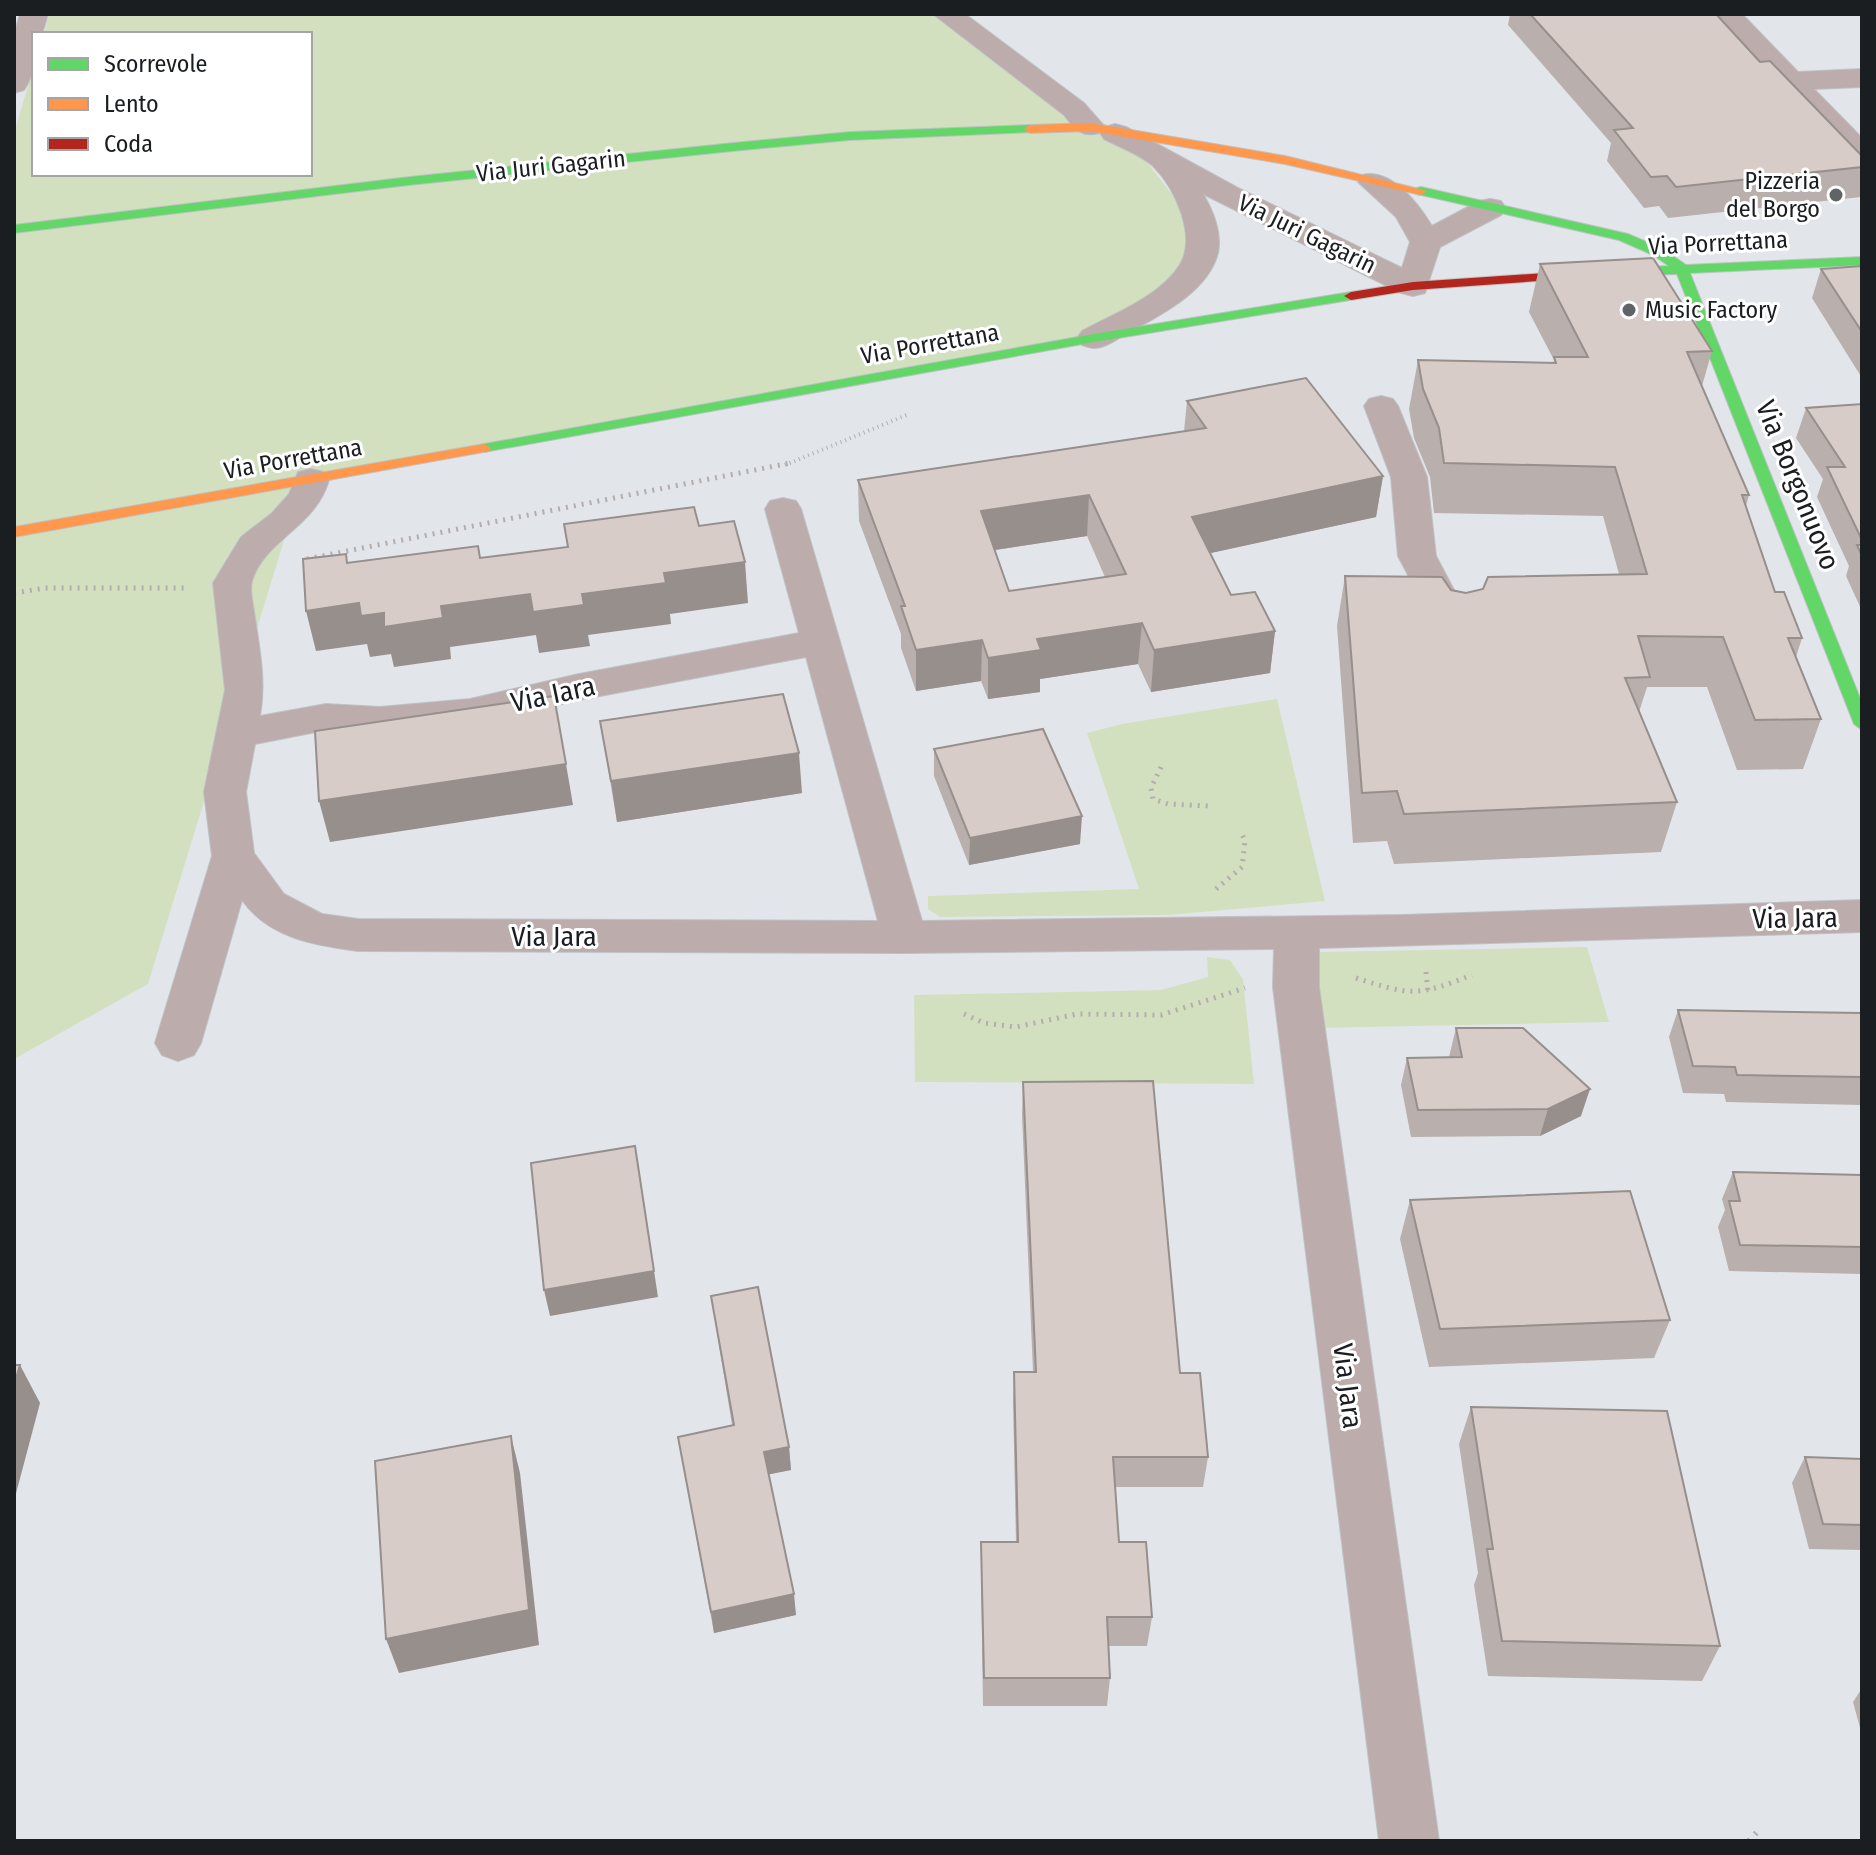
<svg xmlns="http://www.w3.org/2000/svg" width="1876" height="1855" font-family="'Fira Sans Condensed',sans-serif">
<rect width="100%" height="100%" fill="#e2e6ea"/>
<g fill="#d3e0c0">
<polygon points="49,14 962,14 1049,78 1140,153 1194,223 1190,265 1128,329 301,485 148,984 14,1059 14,133 34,66 34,174 310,174 310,34 44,34"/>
<polygon points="1277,699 1325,901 1169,915 940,917 928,909 928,896 1139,889 1087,733 1122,724"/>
<polygon points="1587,947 1609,1022 1317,1028 1317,952"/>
<polygon points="1207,957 1230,960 1243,979 1254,1084 915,1082 914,995 1161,990 1208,977"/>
</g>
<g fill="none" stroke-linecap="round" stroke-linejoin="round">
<defs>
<g id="street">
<path d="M 20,14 L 48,14 L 42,34 L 34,34 C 34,53 36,74 24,90 L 14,93 L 14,35 Z"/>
<path d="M 933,14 L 965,14 L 1084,103 L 1105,127 L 1115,124 L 1126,127 L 1238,188 L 1402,268 L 1410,242 L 1396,217 L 1358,182 L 1362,175 C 1391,168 1418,203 1432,226 L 1479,201 L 1490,199 L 1501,201 L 1506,208 L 1501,215 L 1440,247 L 1425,293 L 1413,296 L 1401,293 L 1203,194 C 1213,210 1222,233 1218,253 C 1208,292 1160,315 1128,333 C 1118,338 1106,348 1094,348 C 1090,348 1086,346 1082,345 L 1077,338 L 1082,331 C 1113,314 1159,297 1179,266 C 1198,237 1175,188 1153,166 C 1141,155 1119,147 1104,139 L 1100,133 C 1081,138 1075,129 1064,115 Z"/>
<polygon points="1712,14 1742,14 1798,72 1862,69 1862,87 1814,89 1862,138 1862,164 1851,161"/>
<polygon points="1381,396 1393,399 1398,406 1427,477 1436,556 1474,628 1469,637 1455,640 1441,637 1398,556 1391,477 1364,406 1369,399"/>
<path d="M 311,469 L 324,472 L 329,480 C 315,528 265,539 252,581 C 249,591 254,608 255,618 C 260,651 266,683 260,716 L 326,704 L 380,707 L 470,699 L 579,674 L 799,633 L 765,509 L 770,501 L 783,498 L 796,501 L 801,509 L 922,921 L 1402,915 L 1862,900 L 1862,932 L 1319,948 L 1319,987 L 1439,1841 L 1379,1841 L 1273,987 L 1274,949 L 905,953 L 358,951 C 314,945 269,938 242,900 L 201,1043 L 194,1055 L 178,1061 L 162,1055 L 155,1043 L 212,856 L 204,792 L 225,690 L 213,583 L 241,537 L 272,513 L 289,494 L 298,472 ZM 806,657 L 878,921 L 358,919 L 322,914 L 284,894 L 254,853 L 246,792 L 255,744 L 326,730 L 380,735 L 470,725 L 579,700 Z"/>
</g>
<g id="fast">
<polygon points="1030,125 1034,126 1034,132 850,140 733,151 409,185 14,233 14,225 409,177 733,143 850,132"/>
<polygon points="1421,187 1628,234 1663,249 1686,265 1862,257 1862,265 1690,273 1862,703 1862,730 1854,724 1677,274 1599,276 1597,273 1604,269 1669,266 1653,255 1619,240 1417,194 1417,188"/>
<polygon points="1351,292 1356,293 1356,299 1094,342 484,452 477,448 484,444 1094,334"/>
</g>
<g id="slow">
<polygon points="1090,123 1285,156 1427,191 1421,195 1285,164 1090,131 1030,133 1024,129 1030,125"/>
<polygon points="484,444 491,448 489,451 14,537 14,527"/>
</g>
<polygon id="jam" points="1604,269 1611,273 1609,276 1413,290 1351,300 1344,296 1351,292 1413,282"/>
</defs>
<use href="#street" stroke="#bfc2c5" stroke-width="2"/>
<use href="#fast" stroke="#bfc2c5" stroke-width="2"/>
<use href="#slow" stroke="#bfc2c5" stroke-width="2"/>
<use href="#jam" stroke="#bfc2c5" stroke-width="2"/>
<polyline stroke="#b5acad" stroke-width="4" stroke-dasharray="1 4" stroke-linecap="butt" points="785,465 909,414"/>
<g stroke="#b5acad" stroke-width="5" stroke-dasharray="2 6" stroke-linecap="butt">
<polyline points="307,559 790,463"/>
<polyline points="14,593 45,588 184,588"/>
<polyline points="1161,767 1151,788 1153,799 1168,804 1210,806"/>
<polyline points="1216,889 1242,867 1245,841 1241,832"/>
<polyline points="1426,972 1428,992"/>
<path d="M 1356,978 C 1412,996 1418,996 1472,975"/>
<polyline points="964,1014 984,1023 1016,1027 1077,1014 1161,1015 1245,988"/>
</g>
<polyline stroke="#b5acad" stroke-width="6" stroke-dasharray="2 7" stroke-linecap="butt" points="1749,1841 1758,1831"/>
<use href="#street" fill="#bcacac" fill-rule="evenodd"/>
<use href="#fast" fill="#63d668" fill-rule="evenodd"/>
<use href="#slow" fill="#ff974d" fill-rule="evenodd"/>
<use href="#jam" fill="#b3261e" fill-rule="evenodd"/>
</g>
<g fill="#b9afac" fill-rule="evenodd">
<polygon points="1510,14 1716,14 1760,62 1862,156 1861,197 1668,218 1659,206 1644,208 1607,161 1611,143 1508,25"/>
<polygon points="1540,264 1712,351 1702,386 1749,495 1746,506 1775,592 1802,638 1796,657 1821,719 1803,769 1737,770 1707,687 1647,687 1639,712 1677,802 1661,852 1394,864 1387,841 1353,843 1337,626 1345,576 1466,593 1619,574 1603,516 1434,513 1430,477 1414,438 1409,409 1418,360 1553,363 1554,360 1529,312"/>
<polygon points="1862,266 1862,378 1812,298 1821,269"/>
<path d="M 1187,401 L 1383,476 L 1376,517 L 1210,553 L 1231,595 L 1275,631 L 1270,673 L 1151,692 L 1138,664 L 1040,679 L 1040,692 L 988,699 L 981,681 L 916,691 L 901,648 L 901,634 L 859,521 L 858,480 L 1184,431 ZM 1087,536 L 1105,577 L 1009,591 L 995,550 Z"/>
<polygon points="1862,404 1862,611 1846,576 1849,566 1817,497 1823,479 1796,438 1806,408"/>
<polygon points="600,721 802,793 617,822"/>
<polygon points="934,749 1080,844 969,865 934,776"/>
<polygon points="1678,1010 1862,1013 1862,1105 1726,1102 1724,1094 1683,1093 1669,1037"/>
<polygon points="1456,1028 1581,1116 1540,1136 1411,1137 1401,1085 1407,1058 1449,1057"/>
<polygon points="1023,1082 1180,1373 1208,1457 1203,1487 1115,1487 1119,1542 1152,1617 1147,1646 1109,1646 1110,1678 1107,1706 983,1706 981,1572 981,1542 1016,1542 1013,1403 1014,1372 1033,1372 1022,1115"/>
<polygon points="1733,1172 1862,1175 1862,1274 1729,1271 1718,1227 1725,1210 1722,1199"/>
<polygon points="1410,1200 1670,1320 1654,1358 1429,1367 1400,1239"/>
<polygon points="711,1296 789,1447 791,1470 769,1474 796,1615 714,1633 678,1437 732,1425"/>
<polygon points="1471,1407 1720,1646 1702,1681 1488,1676 1474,1585 1478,1573 1459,1444"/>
<polygon points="1805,1457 1862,1459 1862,1550 1809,1549 1792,1483"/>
<polygon points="1862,1688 1862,1735 1853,1702"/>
</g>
<g fill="#968f8c">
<polygon points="1383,476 1376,517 1188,558 1192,517"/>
<polygon points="1089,495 1087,536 981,552 981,511"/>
<polygon points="745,562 748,603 670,614 671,624 588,635 590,646 539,653 536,635 450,647 451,659 394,667 391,654 370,657 367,644 316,651 306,611 359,603 530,594 582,594 664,573"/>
<polygon points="1142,623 1138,664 1040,679 1040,692 988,699 988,658 1037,639"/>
<polygon points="1275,631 1270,673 1151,692 1154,650"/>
<polygon points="982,640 981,681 916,691 916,650"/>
<polygon points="799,753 802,793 617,822 611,781"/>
<polygon points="566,764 573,805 330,842 319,801"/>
<polygon points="1082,816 1080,844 969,865 970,838"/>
<polygon points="1590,1089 1581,1116 1540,1136 1548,1109"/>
<polygon points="635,1146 658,1297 550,1316 544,1290"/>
<polygon points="20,1365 40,1403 14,1501 14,1385"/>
<polygon points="511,1436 520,1473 539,1645 399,1673 386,1639"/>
<polygon points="789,1447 791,1470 766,1475 764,1452"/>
<polygon points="794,1594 796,1615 714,1633 711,1612"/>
</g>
<g fill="#d7ccc8" stroke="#968f8c" stroke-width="2" fill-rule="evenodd">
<polygon points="1530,14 1716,14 1760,62 1770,61 1862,156 1862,167 1676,187 1667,176 1651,177 1614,130 1633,128"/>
<polygon points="1653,258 1712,351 1687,352 1749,495 1742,495 1775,592 1784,592 1802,638 1788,638 1821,719 1755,720 1723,637 1638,636 1650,677 1625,678 1677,802 1404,814 1397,791 1362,793 1345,576 1442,577 1451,590 1466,593 1483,589 1488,577 1647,574 1615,467 1444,463 1439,428 1423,389 1418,360 1556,363 1554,357 1588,357 1540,264"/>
<polygon points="1862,266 1862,332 1821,269"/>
<path d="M 1306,378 L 1383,476 L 1192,517 L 1231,595 L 1255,592 L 1275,631 L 1154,650 L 1142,623 L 1037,639 L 1041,650 L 988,658 L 982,640 L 916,650 L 901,606 L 905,606 L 858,480 L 1206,428 L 1187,401 ZM 1089,495 L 1126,574 L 1009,591 L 981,511 Z"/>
<polygon points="1862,404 1862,540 1827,467 1845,467 1806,408"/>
<polygon points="694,507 699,526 734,521 745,562 664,573 666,583 582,594 584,605 533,612 530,594 441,606 443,618 384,627 384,613 361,616 359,603 306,611 303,559 346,554 347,563 478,546 480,558 568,547 564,524"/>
<polygon points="1857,545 1862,545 1862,556"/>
<polygon points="783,694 799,753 611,781 600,721"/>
<polygon points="554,696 566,764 319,801 315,731"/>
<polygon points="1043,729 1082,816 970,838 934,749"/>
<polygon points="1678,1010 1862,1013 1862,1077 1737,1075 1735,1067 1693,1066"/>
<polygon points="1456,1028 1523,1028 1590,1089 1548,1109 1418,1110 1407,1058 1462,1057"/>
<polygon points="1153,1081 1180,1373 1200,1373 1208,1457 1113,1457 1119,1542 1146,1542 1152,1617 1107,1617 1110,1678 984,1678 981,1542 1018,1542 1014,1372 1036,1372 1023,1082"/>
<polygon points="635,1146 654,1271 544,1290 531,1163"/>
<polygon points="1733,1172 1862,1175 1862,1247 1740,1245 1729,1201 1740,1201"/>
<polygon points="1630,1191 1670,1320 1440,1329 1410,1200"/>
<polygon points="758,1287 789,1447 764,1452 794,1594 711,1612 678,1437 734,1425 711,1296"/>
<polygon points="14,1365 20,1365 14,1385"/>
<polygon points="1471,1407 1667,1411 1720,1646 1502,1641 1487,1549 1493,1549"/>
<polygon points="511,1436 529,1610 386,1639 375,1461"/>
<polygon points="1805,1457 1862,1459 1862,1525 1823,1524"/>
</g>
<g fill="#616467" stroke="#fff" stroke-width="3">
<circle cx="1836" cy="195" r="8"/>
<circle cx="1629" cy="310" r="8"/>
</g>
<g text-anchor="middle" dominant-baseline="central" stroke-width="6" stroke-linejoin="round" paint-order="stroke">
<g font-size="24" fill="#1b1e21" stroke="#fff">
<text transform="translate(551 166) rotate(-6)">Via Juri Gagarin</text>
<text transform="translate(1307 234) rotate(26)">Via Juri Gagarin</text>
<text transform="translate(1718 243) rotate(-3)">Via Porrettana</text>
<text transform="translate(930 344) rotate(-10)">Via Porrettana</text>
<text transform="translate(293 459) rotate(-10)">Via Porrettana</text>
</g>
<g font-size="24" fill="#1b1e21" stroke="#fff" text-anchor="end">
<text x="1820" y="181">Pizzeria<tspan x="1820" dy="28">del Borgo</tspan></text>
<text x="1645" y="310" text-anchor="start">Music Factory</text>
</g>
<g font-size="28" fill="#1b1e21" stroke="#fff">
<text transform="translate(1798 485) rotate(68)">Via Borgonuovo</text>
<text transform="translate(553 694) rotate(-12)">Via Iara</text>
<text transform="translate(1795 918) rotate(-1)">Via Jara</text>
<text x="554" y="936">Via Jara</text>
<text transform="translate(1348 1386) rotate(83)">Via Jara</text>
</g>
</g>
<rect width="1876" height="1855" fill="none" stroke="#1b1e21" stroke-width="32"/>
<rect x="32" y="32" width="280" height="144" fill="#ffffff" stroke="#a4a5a6" stroke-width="2"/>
<rect x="48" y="58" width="40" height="12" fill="#63d668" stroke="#a4a5a6" stroke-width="2"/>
<text x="104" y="72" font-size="24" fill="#1b1e21">Scorrevole</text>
<rect x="48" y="98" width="40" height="12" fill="#ff974d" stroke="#a4a5a6" stroke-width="2"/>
<text x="104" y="112" font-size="24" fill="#1b1e21">Lento</text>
<rect x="48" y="138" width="40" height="12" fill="#b3261e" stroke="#a4a5a6" stroke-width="2"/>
<text x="104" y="152" font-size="24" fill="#1b1e21">Coda</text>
</svg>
